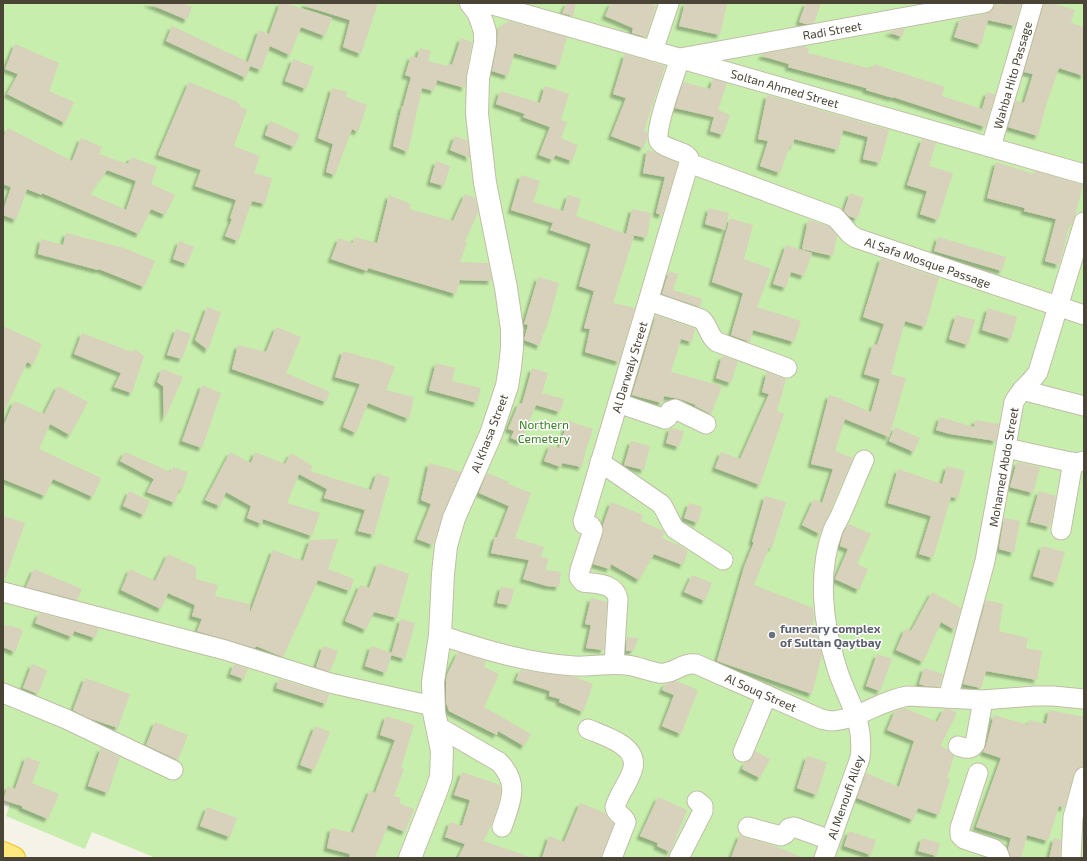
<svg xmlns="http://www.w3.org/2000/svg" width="1087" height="861" font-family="'Exo 2',sans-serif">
<defs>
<filter id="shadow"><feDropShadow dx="-3.5" dy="3.5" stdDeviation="1" flood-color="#0004"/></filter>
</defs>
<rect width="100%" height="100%" fill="#f5f3e7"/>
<polygon fill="#c7eeac" points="3,3 1084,3 1084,858 156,858 92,832 85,849 6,816 10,804 3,801"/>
<g fill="#d8d1bb" fill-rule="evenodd" filter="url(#shadow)">
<polygon points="147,3 182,3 192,7 187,20"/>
<polygon points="280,3 285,3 332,18 325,36 301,27 290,55 270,46 261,70 250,66 246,78 166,41 172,26 248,62 259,30 269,34"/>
<polygon points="305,3 378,3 361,54 343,47 350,20 305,6"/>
<polygon points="567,3 576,3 573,16 562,13"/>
<polygon points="611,3 649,3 656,6 646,37 632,33 633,28 605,16"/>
<polygon points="685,3 727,3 720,35 679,26"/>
<polygon points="806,3 821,3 814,23 806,24 799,22"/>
<polygon points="1004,3 1021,4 1015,26 988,20 981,45 954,37 960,19 989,13 994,7 995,4 1002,5"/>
<polygon points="1044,3 1052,3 1075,10 1071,23 1084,27 1084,76 1059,68 1047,102 1038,136 1008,127 1016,101 1024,103 1033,74 1024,72"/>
<polygon points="509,21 567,37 559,66 514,53 508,76 492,71 497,45 498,28"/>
<polygon points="905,28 902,37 888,32"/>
<polygon points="461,38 472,42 466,76 465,88 437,80 434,91 422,88 408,152 393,146 402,106 403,106 411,77 405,75 411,56 417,58 420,48 431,51 428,61 447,66 448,64 452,65"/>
<polygon points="15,44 59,63 49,91 74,102 65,123 7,94 18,74 5,69"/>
<polygon points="806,46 805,48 809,49 808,53 872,69 874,64 945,87 942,96 982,109 987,92 995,95 985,127 893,97 893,98 866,90 866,88 788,67 789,64 762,56 762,54"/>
<polygon points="625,54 665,66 644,131 647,132 647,138 643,148 611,136 626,98 613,94"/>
<polygon points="293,59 314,67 306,89 285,81"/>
<polygon points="713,79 727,83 718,110 730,115 723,135 710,131 714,117 675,108 683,82 710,89"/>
<polygon points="189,82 238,102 237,103 240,104 239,106 247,110 234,146 260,156 254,173 272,178 265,204 252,201 238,241 225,236 232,219 230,218 236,200 195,186 201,170 158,155"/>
<polygon points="545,86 569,94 561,120 567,122 561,138 578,145 572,161 555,155 553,160 539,155 550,127 523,117 525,114 496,104 500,91 540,103"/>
<polygon points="332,88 347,92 346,97 367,105 358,132 352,129 335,175 326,172 333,144 318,138"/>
<polygon points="767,95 889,130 880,163 863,159 868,137 843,130 838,150 794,139 793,146 790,146 780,173 760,166 768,141 758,139"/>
<polygon points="270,121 300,134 294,147 265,135"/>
<path d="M 8,128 L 72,161 L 81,138 L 102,147 L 99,154 L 128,164 L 131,157 L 157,167 L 151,184 L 175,195 L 165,215 L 151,209 L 139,234 L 42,193 L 42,195 L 27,189 L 16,220 L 3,215 L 3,211 L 11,187 L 3,184 L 3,137 ZM 107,170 L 136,181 L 126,210 L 90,194 Z"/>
<polygon points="455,136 468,141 470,158 450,150"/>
<polygon points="922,139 936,143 929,166 953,173 938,220 920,214 927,191 907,185"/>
<polygon points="647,150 654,152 678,163 662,215 656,213 665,177 643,173"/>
<polygon points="436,161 450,166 444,186 430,182"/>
<polygon points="996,162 1034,174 1035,171 1083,185 1075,216 1072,224 1070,223 1059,265 1045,261 1056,219 1024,211 1025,208 987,198"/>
<polygon points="521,175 540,181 533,202 563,211 568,195 581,199 576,216 626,234 632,209 651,213 647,238 627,234 634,236 613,303 635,308 619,362 585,352 590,329 584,328 594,291 579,286 591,244 550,230 553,223 511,210"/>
<polygon points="850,193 864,198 857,219 849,216 844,211"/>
<polygon points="465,194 475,198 478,212 465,241 467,242 460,262 488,263 492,281 460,280 456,294 368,268 367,271 331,259 339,238 353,243 355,237 377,243 389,195 411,204 409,209 453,221"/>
<polygon points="709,208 729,213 725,230 705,224"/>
<polygon points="730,218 753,225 744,259 771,269 757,307 801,321 794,342 753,330 750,342 731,335 743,293 712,282"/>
<polygon points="808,220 829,226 837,236 833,256 802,249"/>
<polygon points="66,233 124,248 155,261 144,287 99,269 98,270 38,254 41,239 63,245"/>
<polygon points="938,237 1006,257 1002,271 934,251"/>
<polygon points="179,241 194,247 187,264 173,259"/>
<polygon points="786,245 812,253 804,276 791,272 786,288 773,284"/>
<polygon points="881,258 939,278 925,327 905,321 891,374 906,378 889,437 845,419 835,451 853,458 820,534 802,525 814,499 822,503 833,469 811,464 829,395 843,399 842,400 871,412 880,379 864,374 873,344 877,345 884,324 863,317"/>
<polygon points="669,271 678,274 673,290 702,299 700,307 662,294"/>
<polygon points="538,277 559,283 546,330 544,329 540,346 524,340 528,325 524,324"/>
<polygon points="207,307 221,312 208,350 195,340"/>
<polygon points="988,308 1017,317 1011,339 982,330"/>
<polygon points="656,315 695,329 692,342 681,339 671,372 722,386 711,414 695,406 696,405 680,399 664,396 662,403 632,395"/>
<polygon points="956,315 975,320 968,345 949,339"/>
<polygon points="3,326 42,344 33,365 27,362 3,415"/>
<polygon points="276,327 301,337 286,373 330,392 326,402 232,369 238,345 266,352"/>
<polygon points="176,329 191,334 182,359 167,355"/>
<polygon points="82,333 132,352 135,349 144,356 132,393 114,387 121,373 74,354"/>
<polygon points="343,351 374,360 374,359 395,367 386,390 414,397 409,419 368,403 356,433 343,427 360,384 335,377"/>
<polygon points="722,356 738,361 731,383 716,378"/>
<polygon points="436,363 455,368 452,381 481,388 477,403 429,390"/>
<polygon points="532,368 548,373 542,393 564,399 560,412 536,405 521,442 511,438 514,431 508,429 519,403 522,404"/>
<polygon points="162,369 183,377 164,420 163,386 157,382"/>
<polygon points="767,372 786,379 777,411 784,414 760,485 715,468 721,452 740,459 769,394 762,392"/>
<polygon points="202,385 221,393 202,448 182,441"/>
<polygon points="58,386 88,402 70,435 50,424 39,449 101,478 93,497 53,479 45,496 3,479 3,427 14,401 44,414"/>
<polygon points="940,417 974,427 975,420 999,424 996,441 950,434 936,430"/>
<polygon points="568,421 593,429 586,450 582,467 562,463 561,467 544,461 550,445 559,448"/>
<polygon points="895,427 920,438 914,452 889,441"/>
<polygon points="670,428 672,428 684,431 679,447 666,443"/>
<polygon points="631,441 650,446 644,470 624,465"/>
<polygon points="125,452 171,472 173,467 188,472 182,490 179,489 175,503 147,492 154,479 120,461"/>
<polygon points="230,452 251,463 255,452 285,464 291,453 313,466 310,471 371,490 377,473 390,478 374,535 358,531 365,510 324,498 327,489 299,474 287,503 320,513 312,536 263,519 262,524 247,518 251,506 226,492 220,506 205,500"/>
<polygon points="1017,462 1040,467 1033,493 1010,487"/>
<polygon points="429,463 461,472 443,513 433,545 417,539 431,504 421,500"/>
<polygon points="947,466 965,471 958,498 951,497 933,558 919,554 931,516 888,503 898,469 942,484"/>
<polygon points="487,473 509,482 508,484 531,493 515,538 544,547 541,557 549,559 545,570 561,572 559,587 547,586 523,579 529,560 491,553 495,537 497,537 509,506 479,493"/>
<polygon points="129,491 150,501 144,515 123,506"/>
<polygon points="1039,491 1056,496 1050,527 1030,522"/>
<polygon points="765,496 786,502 772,548 769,547 754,585 813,608 814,617 811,632 817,634 822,655 812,694 717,661 744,567 754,542 752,542"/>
<polygon points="611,502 643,515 641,521 662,530 664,533 662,538 679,545 688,551 683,565 654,554 639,580 611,564 610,569 593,564 603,533 603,525"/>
<polygon points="689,503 702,507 698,523 684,518"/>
<polygon points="3,516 25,523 5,579 3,579"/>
<polygon points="1004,518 1020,521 1014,553 999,549"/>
<polygon points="849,524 871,534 857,564 868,569 859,590 835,579 848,549 840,546 843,534"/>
<polygon points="338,539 328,569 354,579 350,591 318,580 283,657 256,646 255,648 197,631 202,619 192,616 195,605 168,593 161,609 121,590 130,569 155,581 168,554 196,567 196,579 218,585 215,596 250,604 250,613 273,550 303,561 310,540"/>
<polygon points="1042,546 1065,552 1056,583 1033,576"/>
<polygon points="378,563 409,574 397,618 374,612 366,630 345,621 360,585 369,588"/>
<polygon points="34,569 82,589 77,600 26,587"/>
<polygon points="692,575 712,583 705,601 684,592"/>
<polygon points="501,587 514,589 510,605 497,603"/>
<polygon points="932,592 961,608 955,630 941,622 923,662 896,650 905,629 911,631"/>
<polygon points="591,598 607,602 604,650 586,648 591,625 585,624"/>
<polygon points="986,600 1003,604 999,631 1028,638 1026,648 1042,651 1037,680 986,671 981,688 963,684"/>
<polygon points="39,613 99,628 95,638 74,631 72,637 35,623"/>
<polygon points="401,619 415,623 405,659 391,655"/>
<polygon points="3,625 9,627 9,625 23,630 15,652 3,647"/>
<polygon points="627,637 639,638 633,651 626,651"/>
<polygon points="323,646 338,651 330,672 316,667"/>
<polygon points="371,646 392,653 386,673 365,666"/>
<polygon points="458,652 486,661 484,667 499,674 484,707 531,734 524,746 498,731 497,735 449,711 446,702 446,683 447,675"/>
<polygon points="877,654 892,659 880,691 866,686"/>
<polygon points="32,664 47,670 38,694 23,688"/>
<polygon points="234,664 248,669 244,679 230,674"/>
<polygon points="924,668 943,674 939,687 925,686 919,684"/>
<polygon points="520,670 575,677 593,684 583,712 559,702 560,699 549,696 550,691 516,680"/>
<polygon points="85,678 130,694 118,728 88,718 73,710"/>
<polygon points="279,679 329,694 326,704 276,688"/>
<polygon points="676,681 698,690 681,734 662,726 674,695 662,690 665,684"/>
<polygon points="905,708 937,722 944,709 949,709 957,713 940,746 947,749 950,753 954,756 947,778 950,779 939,815 918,808 913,820 857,798 866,773 899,787 914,741 887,730 895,711"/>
<polygon points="1049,710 1084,717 1084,764 1083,766 1077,769 1074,774 1064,808 1059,806 1048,841 1027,835 1021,858 1011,858 1008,849 1011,838 976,827 1001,758 983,752 986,746 994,715 1028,725 1029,720 1046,724"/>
<polygon points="386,716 414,725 401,768 404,769 394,796 401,798 399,803 414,809 405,832 388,825 375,858 349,858 350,854 327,848 331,828 353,833 370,790 375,793 395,740 380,735"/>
<polygon points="155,722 188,735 178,760 146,745"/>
<polygon points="315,726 330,732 314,770 300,765"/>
<polygon points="101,748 120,757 108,793 88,786"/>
<polygon points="755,751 770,759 760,778 742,769 745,763 750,760"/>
<polygon points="807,756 827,762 817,795 797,788"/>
<polygon points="26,757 40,762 32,783 59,794 48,819 22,808 22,806 3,800 8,786 15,789"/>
<polygon points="462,772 500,785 501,792 498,806 490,828 483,841 527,856 526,858 458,858 465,844 445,837 450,822 462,826 470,800 454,795"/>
<polygon points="658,797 687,810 670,852 657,846 658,843 640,836"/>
<polygon points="580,803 605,813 609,819 614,824 601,858 542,858 549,836 564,842"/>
<polygon points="207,807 237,818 230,837 200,826"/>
<polygon points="849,831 876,840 871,855 844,846"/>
<polygon points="740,834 745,838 769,844 802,857 802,858 731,858"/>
<polygon points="922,838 940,843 937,856 918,851"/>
<polygon points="1054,838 1061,840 1060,858 1049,858"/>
</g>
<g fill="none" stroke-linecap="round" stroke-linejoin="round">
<defs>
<g id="minor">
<polyline points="486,3 1084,174"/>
<polyline points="653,51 669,3"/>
<polyline points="991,147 1033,3"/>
<polyline points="689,163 835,217 850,234 856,238 1084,315"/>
<path d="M 649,301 L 701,319 C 709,325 708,336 717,342 L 787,368"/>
<polyline points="1022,390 1084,406"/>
<polyline points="618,403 665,419 668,417 670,411 675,409 706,424"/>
<polyline points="1006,448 1075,463 1084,461"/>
<path d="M 600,462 L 661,504 C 667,512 669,521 675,529 L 723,560"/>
<polyline points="1061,530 1073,462"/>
<polyline points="3,592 225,650 330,683 433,706"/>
<path d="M 440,635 C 484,650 528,663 574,666 C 591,667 608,663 626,665 C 637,666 648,671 659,673 C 673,675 682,662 696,664 L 821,719 C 825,720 829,721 833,721 C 859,719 881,700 908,696 L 983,700 L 1034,696 L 1053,696 L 1084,699"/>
<path d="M 614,664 L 618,599 C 615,583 597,584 583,582 L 579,577 L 580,570 L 593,530 L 591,526 L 584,524 L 583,521 L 689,163 L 689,158 L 686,155 C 680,151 662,147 659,141 C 653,132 676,72 680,58 L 984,3"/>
<polyline points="3,693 66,719 173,770"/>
<path d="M 948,698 L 985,561 L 1014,402 C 1020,390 1031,383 1038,372 L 1084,222"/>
<path d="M 437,726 L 499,762 C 520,784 511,801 502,827"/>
<path d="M 588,729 C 604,736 638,745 633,768 C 630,781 619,793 615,807 C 616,815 624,815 626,822 L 612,858"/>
<path d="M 958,746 C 965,748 970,751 975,744 L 983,700"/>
<polyline points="743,752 767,695"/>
<polyline points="978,773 960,828 960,835 964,839 994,849 998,853 1000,858"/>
<polyline points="748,827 781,836 785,834 789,828 794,827 830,840"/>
<polyline points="679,858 703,811 703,806 697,801"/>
<path d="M 824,858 L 860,758 C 865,717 846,701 836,665 C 823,624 817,572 833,530 C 835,525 839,519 841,514 C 849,496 856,478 864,460"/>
<polyline points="1071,858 1073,817 1084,777"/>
</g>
<polyline id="tertiary" points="410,858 437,789 441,777 442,751 434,712 433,682 440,635 443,574 446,546 454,518 491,434 507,386 510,367 512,348 512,329 506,288 485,183 477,114 478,78 485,43 485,32 482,22 478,12 471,3"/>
<polyline id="trunk" points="3,853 14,858"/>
</defs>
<use href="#minor" stroke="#c2bda8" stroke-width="21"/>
<use href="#tertiary" stroke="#c2bda8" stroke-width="24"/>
<use href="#trunk" stroke="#efc128" stroke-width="24"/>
<use href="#minor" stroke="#fff" stroke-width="19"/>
<use href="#tertiary" stroke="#fff" stroke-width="22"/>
<use href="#trunk" stroke="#ffe97f" stroke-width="22"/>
</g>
<circle fill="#6b7280" stroke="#fff" stroke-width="1.5" cx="772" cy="635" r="4"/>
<g text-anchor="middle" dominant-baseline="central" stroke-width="3" stroke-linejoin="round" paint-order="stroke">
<g font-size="12" fill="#494435" stroke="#fff">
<text transform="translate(832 30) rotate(-10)">Radi Street</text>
<text transform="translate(1012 75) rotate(-74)">Wahba Hito Passage</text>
<text transform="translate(785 88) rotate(16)">Soltan Ahmed Street</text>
<text transform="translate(928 262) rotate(19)">Al Safa Mosque Passage</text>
<text transform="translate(629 367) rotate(-73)">Al Darwaly Street</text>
<text transform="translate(489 433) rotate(-69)">Al Khasa Street</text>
<text transform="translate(1003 467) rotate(-80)">Mohamed Abdo Street</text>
<text transform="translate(761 692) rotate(24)">Al Souq Street</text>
<text transform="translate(845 797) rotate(-71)">Al Menoufi Alley</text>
</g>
<g font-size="12" fill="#388221" stroke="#fff">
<text x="544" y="424">Northern<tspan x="544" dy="14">Cemetery</tspan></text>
</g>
<g font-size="12" font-weight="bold" fill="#5b616d" stroke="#fff" text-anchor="start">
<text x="780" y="628">funerary complex<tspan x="780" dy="14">of Sultan Qaytbay</tspan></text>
</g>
</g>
<rect width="1087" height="861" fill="none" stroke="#494435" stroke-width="8"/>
</svg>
